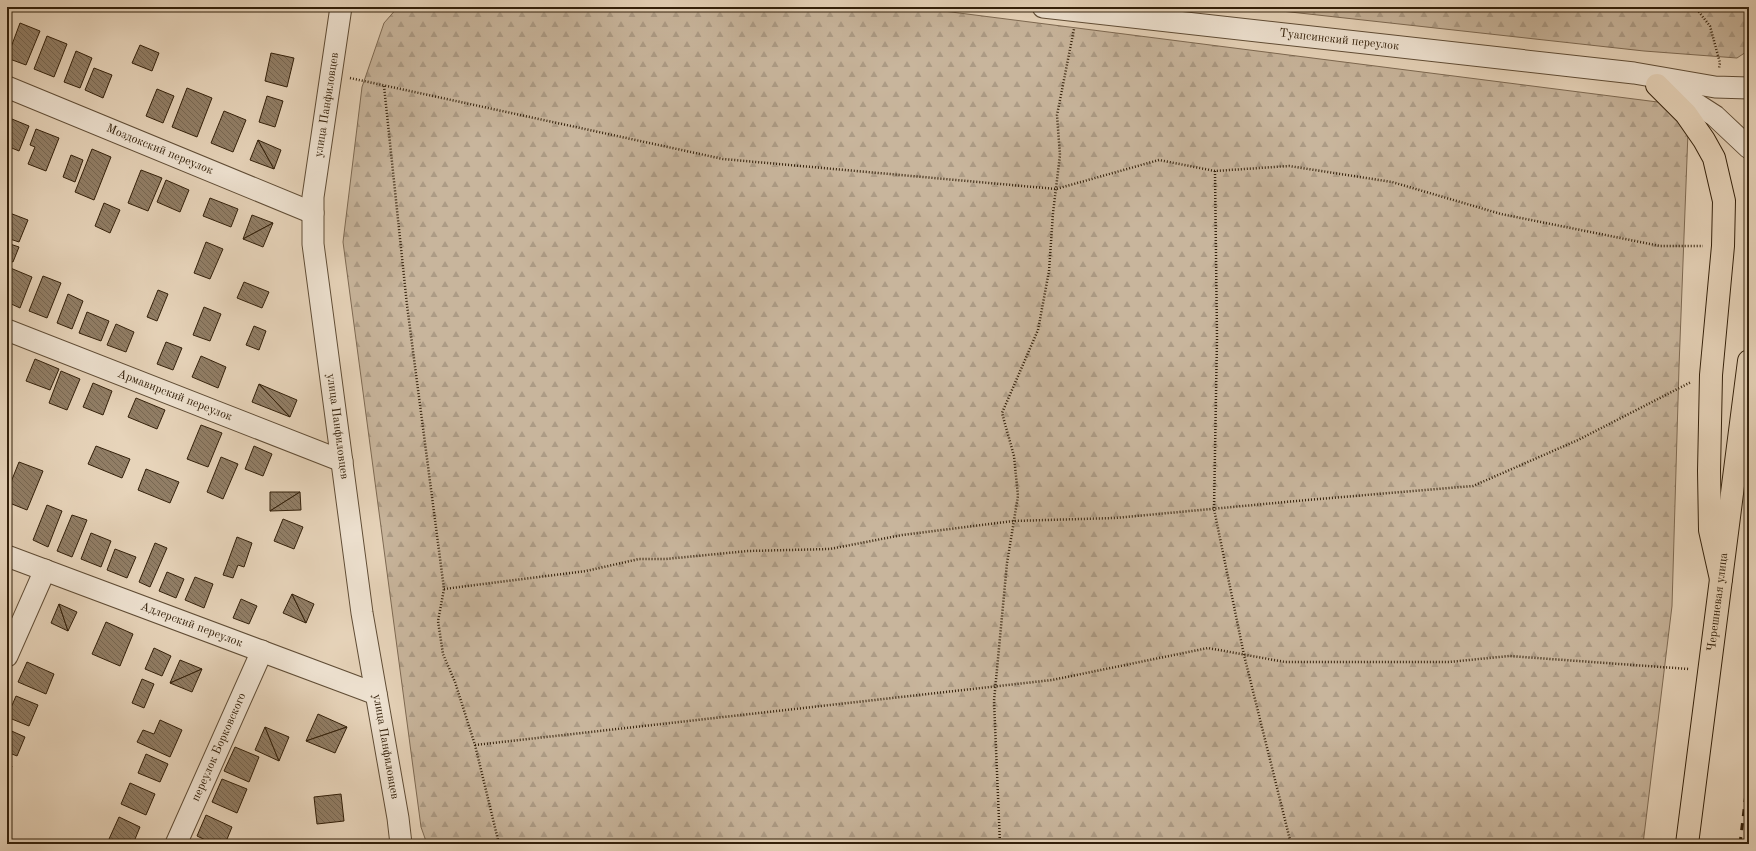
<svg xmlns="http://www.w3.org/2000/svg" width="1756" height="851" font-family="'Old Standard TT',serif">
<defs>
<pattern id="forest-firs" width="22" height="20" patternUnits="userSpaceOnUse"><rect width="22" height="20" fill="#c8b59c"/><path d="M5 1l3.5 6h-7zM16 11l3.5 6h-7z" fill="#ac9b85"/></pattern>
<pattern id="building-back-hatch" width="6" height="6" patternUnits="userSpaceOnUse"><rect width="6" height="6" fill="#917e66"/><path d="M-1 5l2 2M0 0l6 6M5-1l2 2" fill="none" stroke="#776752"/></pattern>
</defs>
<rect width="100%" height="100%" fill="#e7d4ba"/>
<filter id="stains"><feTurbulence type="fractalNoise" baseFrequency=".005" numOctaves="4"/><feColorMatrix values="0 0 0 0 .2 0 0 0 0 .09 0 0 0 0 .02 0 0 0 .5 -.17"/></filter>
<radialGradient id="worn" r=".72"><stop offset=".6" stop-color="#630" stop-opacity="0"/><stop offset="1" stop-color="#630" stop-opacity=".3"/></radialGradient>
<g fill="url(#forest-firs)" stroke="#7e6a53">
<polygon points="398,7 912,7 1689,106 1679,367 1672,606 1643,844 427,844 421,827 343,242 362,87 384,23"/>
<polygon points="1245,7 1749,7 1749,50 1737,58 1644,51"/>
</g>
<g fill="url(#building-back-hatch)" stroke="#33200a">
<polygon points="20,23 40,31 26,65 7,58"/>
<polygon points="47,36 67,44 54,77 34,69"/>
<polygon points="140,45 159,53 152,71 132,63"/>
<polygon points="76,51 92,58 80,88 64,82"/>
<polygon points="271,53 294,58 287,87 265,81"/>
<polygon points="94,68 112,75 103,98 85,90"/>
<polygon points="187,88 212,98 197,137 172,127"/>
<polygon points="157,89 174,96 163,123 146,116"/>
<polygon points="267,96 283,101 275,127 259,122"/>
<polygon points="224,111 246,120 233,152 211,143"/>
<polygon points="7,117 29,126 19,151 7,146"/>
<polygon points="36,129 59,138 46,171 28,164 35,147 30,145"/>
<polygon points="258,140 274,169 250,160"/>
<polygon points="258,140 281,150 274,169"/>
<polygon points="92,149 111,157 94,200 75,192"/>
<polygon points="71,155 83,160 75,182 63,177"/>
<polygon points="141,170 162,178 148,211 128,203"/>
<polygon points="166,180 189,190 180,212 157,202"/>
<polygon points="210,198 238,209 231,227 203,216"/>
<polygon points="104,203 120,210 110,233 95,226"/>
<polygon points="7,212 28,220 19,242 7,238"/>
<polygon points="252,215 273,223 243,239"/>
<polygon points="273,223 263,247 243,239"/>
<polygon points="206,242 223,249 210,279 194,273"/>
<polygon points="7,243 19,247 13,262 7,260"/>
<polygon points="8,267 32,277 20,308 7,302"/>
<polygon points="43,276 61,283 47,318 29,311"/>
<polygon points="244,282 269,292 262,308 237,298"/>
<polygon points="158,290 168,294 157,321 147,317"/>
<polygon points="68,294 83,301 72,329 57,323"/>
<polygon points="204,307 221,314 210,341 193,335"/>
<polygon points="87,312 109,321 101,341 79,333"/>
<polygon points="116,324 134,332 126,352 107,345"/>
<polygon points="254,326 266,331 259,350 246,345"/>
<polygon points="166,342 182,348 173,370 157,364"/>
<polygon points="201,356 226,367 218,388 192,377"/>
<polygon points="35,359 59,369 50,390 26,381"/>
<polygon points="61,371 80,379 67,410 49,403"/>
<polygon points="93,383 112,391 103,415 83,407"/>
<polygon points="259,384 290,417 252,402"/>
<polygon points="259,384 297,400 290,417"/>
<polygon points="136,398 165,410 157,429 128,417"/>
<polygon points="201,425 222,433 208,467 187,459"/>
<polygon points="96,446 130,459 122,478 88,464"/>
<polygon points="254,446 272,454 263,476 245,469"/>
<polygon points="221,457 238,464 223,499 207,492"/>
<polygon points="19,462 43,471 27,510 7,502 7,492"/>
<polygon points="146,469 179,482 170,503 138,490"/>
<polygon points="270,492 300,492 270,511"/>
<polygon points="300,492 301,510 270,511"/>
<polygon points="47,505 62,511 48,547 33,540"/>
<polygon points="72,515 87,520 72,557 57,551"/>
<polygon points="283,519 303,527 294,549 274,541"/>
<polygon points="91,533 111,541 101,567 81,559"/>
<polygon points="237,537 252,543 244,567 238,565 233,578 223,575"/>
<polygon points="155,543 167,548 150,587 139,582"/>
<polygon points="115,549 136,557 127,578 107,570"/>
<polygon points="167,572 184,579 176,598 159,591"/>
<polygon points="195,577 213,584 204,608 185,600"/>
<polygon points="292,594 306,623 283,613"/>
<polygon points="292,594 314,604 306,623"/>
<polygon points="241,599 257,606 249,624 233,618"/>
<polygon points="59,604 68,631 51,623"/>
<polygon points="59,604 77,612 68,631"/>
<polygon points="106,622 133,634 120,666 92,654"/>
<polygon points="154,648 171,656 162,676 145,669"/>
<polygon points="180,660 202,669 170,683"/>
<polygon points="27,662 54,674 46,694 18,682"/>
<polygon points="202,669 192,692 170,683"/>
<polygon points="142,679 154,684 144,708 132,703"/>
<polygon points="16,696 38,705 29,726 7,717"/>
<polygon points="318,714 347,727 306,741"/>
<polygon points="160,720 182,730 170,757 137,742 143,730 154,734"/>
<polygon points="265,727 279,761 255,750"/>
<polygon points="265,727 289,737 279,761"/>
<polygon points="347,727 335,753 306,741"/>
<polygon points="7,729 25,737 17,756 7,752"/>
<polygon points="235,747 259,757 249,782 224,771"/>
<polygon points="146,754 168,764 160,782 138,773"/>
<polygon points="7,764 12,766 7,778"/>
<polygon points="222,779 247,789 237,813 212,802"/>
<polygon points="130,783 155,794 146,815 121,804"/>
<polygon points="341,794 344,821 317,824 314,797"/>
<polygon points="206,815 232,827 225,844 214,844 197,836"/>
<polygon points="119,817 140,827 133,844 120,844 109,839"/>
</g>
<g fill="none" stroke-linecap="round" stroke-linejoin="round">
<defs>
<g id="minor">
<path id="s1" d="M 341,7 L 313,197 L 313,244 L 362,613 L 398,818 L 401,844"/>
<path id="s2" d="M 1043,7 L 1634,73 L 1715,87 L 1749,88"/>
<polyline points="1659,86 1687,98 1715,116 1749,148"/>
<path id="s3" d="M 7,87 L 313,213"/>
<path id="s4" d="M 7,330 L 342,461"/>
<path id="s5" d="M 7,556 L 376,694"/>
<polyline points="7,656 45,570"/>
<path id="s6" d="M 176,844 L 262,651"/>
</g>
<g id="major">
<polyline points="1657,85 1686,114 1704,140 1714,158 1724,201 1723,246 1711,375 1709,471 1710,530 1721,579"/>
<path id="s7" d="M 1687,844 L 1749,361"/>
</g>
</defs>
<use href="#minor" stroke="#604d36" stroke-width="23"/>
<use href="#major" stroke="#33200a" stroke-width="24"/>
<g stroke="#33200a" stroke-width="2.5" stroke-dasharray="1 2" stroke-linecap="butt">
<polyline points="1695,7 1710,26 1720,63 1719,68"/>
<polyline points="350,78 723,159 1056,189 1159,160 1215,171 1289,166 1392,182 1501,214 1660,246 1703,246"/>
<polyline points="384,86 407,305 444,589 438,621 443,654 455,682 475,745 499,844"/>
<polyline points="1215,171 1217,338 1214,509 1244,655 1291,844"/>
<polyline points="444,589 586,571 639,559 666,559 748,551 830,549 902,535 1013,521 1115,518 1307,500 1473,486 1578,440 1691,382"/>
<polyline points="475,745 1052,680 1208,648 1285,662 1449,662 1509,656 1689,669"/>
<polyline points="1000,844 994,701 1007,563 1018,496 1014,456 1002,413 1038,330 1049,271 1053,213 1060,155 1057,115 1074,29"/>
</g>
<use href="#minor" stroke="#efe3d2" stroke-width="21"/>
<use href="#major" stroke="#e7d4ba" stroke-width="22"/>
<polyline stroke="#33200a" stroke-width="3" stroke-dasharray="7 7" stroke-linecap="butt" points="1740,844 1749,768"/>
</g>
<g text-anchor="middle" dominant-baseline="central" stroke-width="3" stroke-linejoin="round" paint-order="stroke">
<g font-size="12" fill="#33200a" stroke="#efe3d2">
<text stroke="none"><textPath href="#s2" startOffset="298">Туапсинский переулок</textPath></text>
<text transform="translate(327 105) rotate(-81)">улица Панфиловцев</text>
<text stroke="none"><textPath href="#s3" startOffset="165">Моздокский переулок</textPath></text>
<text stroke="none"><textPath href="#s4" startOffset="180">Армавирский переулок</textPath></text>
<text stroke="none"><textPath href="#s1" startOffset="423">улица Панфиловцев</textPath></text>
<text stroke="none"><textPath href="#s7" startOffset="244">Черешневая улица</textPath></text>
<text stroke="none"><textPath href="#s5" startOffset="197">Адлерский переулок</textPath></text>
<text stroke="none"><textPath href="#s1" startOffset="747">улица Панфиловцев</textPath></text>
<text stroke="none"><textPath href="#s6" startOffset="106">переулок Борковского</textPath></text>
</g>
</g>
<rect width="1756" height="851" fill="none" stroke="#e7d4ba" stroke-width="24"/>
<rect x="8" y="8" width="1740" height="835" fill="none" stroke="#33200a" stroke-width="2"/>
<rect x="12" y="12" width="1732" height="827" fill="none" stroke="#33200a"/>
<rect width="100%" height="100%" filter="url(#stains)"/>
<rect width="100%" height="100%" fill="url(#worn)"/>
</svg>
